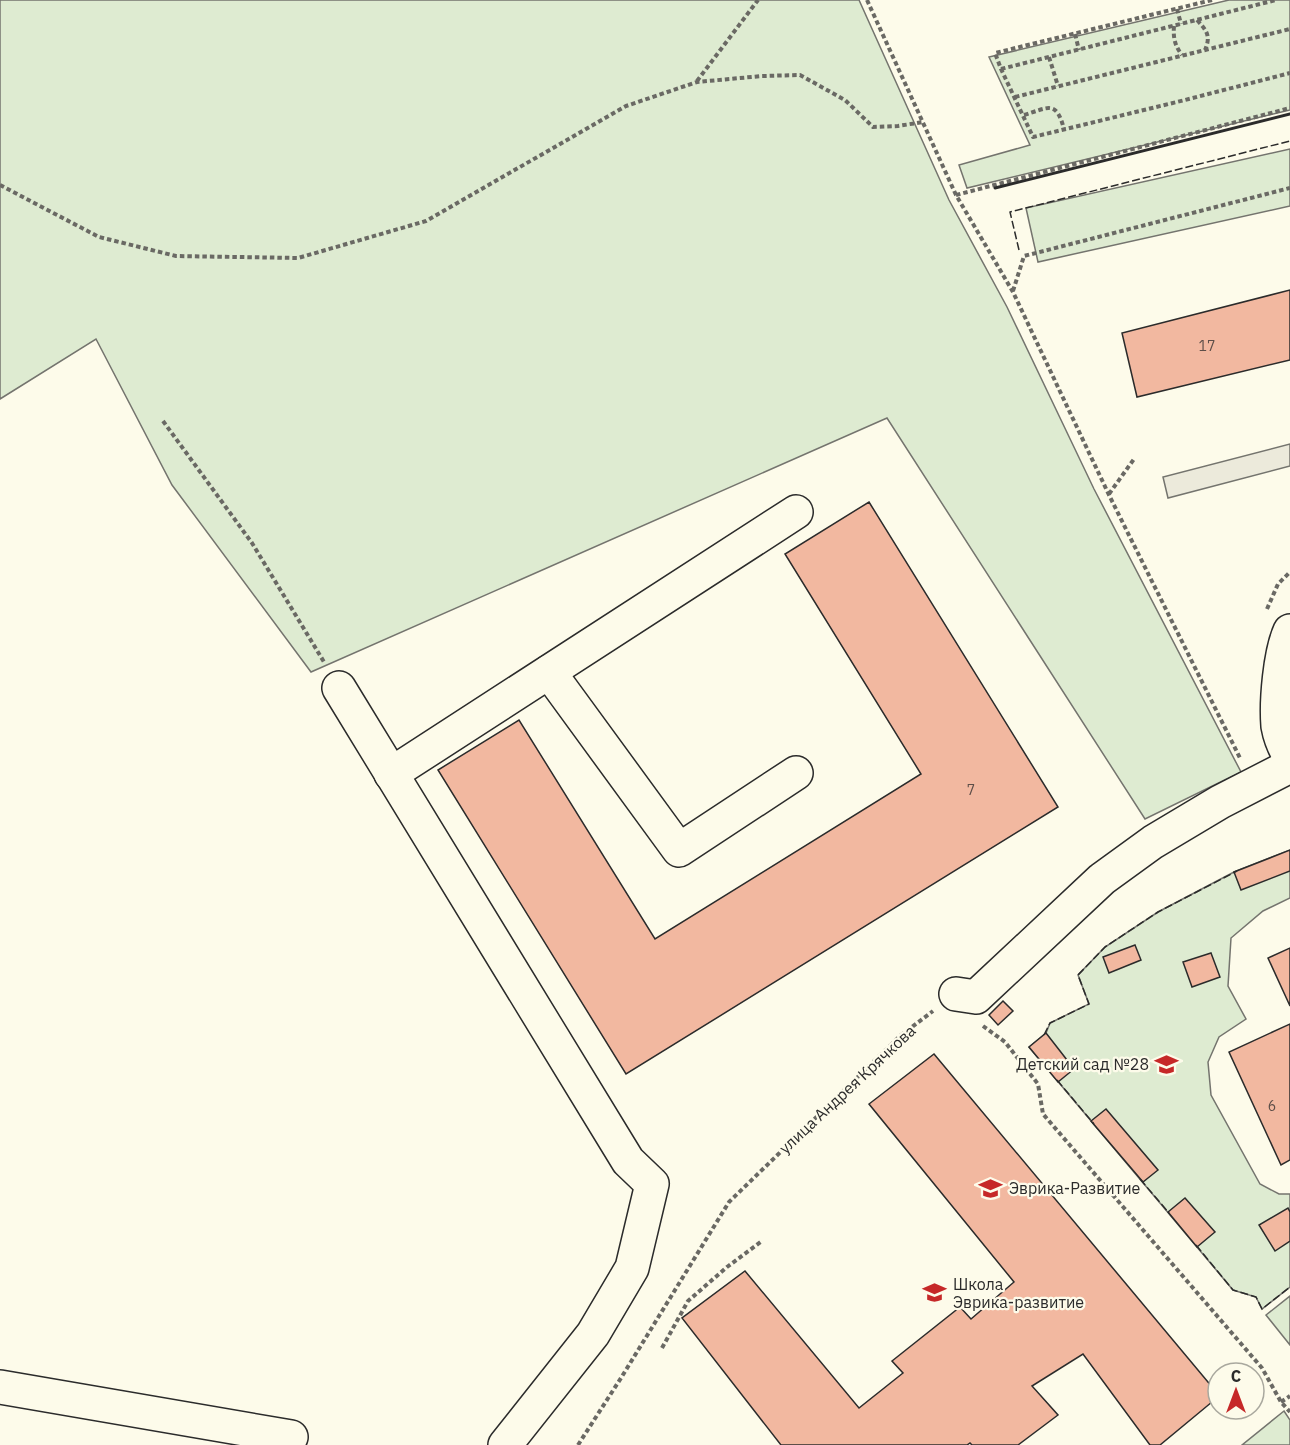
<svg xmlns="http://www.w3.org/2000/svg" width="1290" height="1445" font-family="'IBM Plex Sans',sans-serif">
<rect width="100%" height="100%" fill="#fdfbea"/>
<g fill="#deebd1" stroke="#74746e" stroke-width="1.5">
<polygon points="0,0 859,0 949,200 1007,307 1094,489 1241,772 1145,819 887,418 311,672 172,485 96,339 0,399"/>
<polygon points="1229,0 1290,0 1290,110 967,188 959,165 1030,145 989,57"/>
<polygon points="1290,149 1290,206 1038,262 1026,208"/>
<polygon points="1290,850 1290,898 1263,911 1231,938 1228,986 1246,1019 1219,1037 1208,1062 1211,1095 1260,1184 1279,1194 1290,1194 1290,1287 1262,1309 1256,1297 1233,1290 1029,1047 1046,1033 1050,1023 1089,1004 1078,975 1105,947 1158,912 1234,872"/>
<polygon points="1290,1296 1290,1345 1266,1315"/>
<polygon points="1284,1411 1290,1420 1290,1445 1242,1445"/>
</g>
<polygon fill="#eceadb" stroke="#74746e" stroke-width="1.5" points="1290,444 1290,466 1168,498 1163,477"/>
<g fill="#f2b8a0" stroke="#2b2b2b" stroke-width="1.5">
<polygon points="1290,290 1290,360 1137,397 1122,333"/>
<polygon points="869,502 1058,807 626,1074 438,770 519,720 655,939 921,774 785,554"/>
<polygon points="1290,850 1290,871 1241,890 1234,872"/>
<polygon points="1135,945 1141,960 1109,973 1103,957"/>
<polygon points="1290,948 1290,1006 1268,958"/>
<polygon points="1211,953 1220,977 1192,987 1183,962"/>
<polygon points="1003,1001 1013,1011 998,1025 989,1015"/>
<polygon points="1290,1024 1290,1160 1281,1165 1229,1052"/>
<polygon points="1046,1033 1074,1069 1058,1082 1029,1047"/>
<polygon points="934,1054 1218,1394 1218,1397 1160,1445 1150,1445 1083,1354 1032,1386 1058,1415 1018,1445 972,1445 970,1443 967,1445 781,1445 682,1318 745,1271 859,1408 903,1373 892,1361 960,1307 971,1319 1014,1282 869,1104"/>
<polygon points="1106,1109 1158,1170 1143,1182 1091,1121"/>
<polygon points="1185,1198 1215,1232 1197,1247 1168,1212"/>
<polygon points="1288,1208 1290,1212 1290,1241 1275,1251 1259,1225"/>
</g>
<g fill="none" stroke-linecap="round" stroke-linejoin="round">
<defs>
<g id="minor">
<path d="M 1290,631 C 1280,653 1276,701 1278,726 C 1280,737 1284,747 1290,757"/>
<polyline points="549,672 679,850 796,773"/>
<polyline points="339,688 628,1161 652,1184 632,1268 593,1334 505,1445"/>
<polyline points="391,774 796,512"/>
<polyline points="956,994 976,997 1102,879 1153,842 1220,802 1290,766"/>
<polyline points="0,1387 291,1437"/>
</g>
</defs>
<use href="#minor" stroke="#2b2b2b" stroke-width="36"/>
<g stroke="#6a6964" stroke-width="4" stroke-dasharray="4.5 3" stroke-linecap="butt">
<polyline points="867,0 956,195 1013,292 1109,495 1240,758"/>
<polyline points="1212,0 995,53 1001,69 1033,137 1185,100 1290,73"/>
<polyline points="1177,9 1181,24"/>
<path d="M 1197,20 C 1207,31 1211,36 1205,50"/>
<path d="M 1174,26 C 1173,38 1175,46 1182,55"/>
<polyline points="1075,34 1079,50"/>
<polyline points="1049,57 1058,86"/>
<polyline points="1001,69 1276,0"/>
<polyline points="697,81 758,0"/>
<polyline points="1015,97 1290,29"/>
<path d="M 1024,115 C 1048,108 1056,99 1064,129"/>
<polyline points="0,185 99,237 176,256 298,258 426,221 626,106 697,82 762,76 800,75 845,100 873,127 898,126 923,122"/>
<polyline points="956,195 1290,108"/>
<polyline points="1013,291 1024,256 1290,188"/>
<polyline points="163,421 252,543 324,662"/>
<polyline points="1109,494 1134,459"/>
<polyline points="1267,609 1278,584 1290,572"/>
<polyline points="983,1026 1005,1042 1038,1084 1043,1114 1262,1368 1281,1402 1290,1412"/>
<polyline points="662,1348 688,1301 727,1267 762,1241"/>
<polyline points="1281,1402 1290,1396"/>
<polyline points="578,1445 621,1378 729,1202 900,1036 933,1011"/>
</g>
<use href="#minor" stroke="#fdfbea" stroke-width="33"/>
<g stroke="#2b2b2b" stroke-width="1.5" stroke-dasharray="8 3" stroke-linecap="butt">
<polyline points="1019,250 1010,212 1290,141"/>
<polyline points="1044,1035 1050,1023 1089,1004 1078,975 1105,947 1158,912 1237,871"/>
<polyline points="1057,1080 1094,1124"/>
<polyline points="1140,1179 1169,1213"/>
<polyline points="1196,1245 1233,1290 1256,1297 1262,1309 1290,1287"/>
</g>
<polyline stroke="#2b2b2b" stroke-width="3" points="995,188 1290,114"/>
</g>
<defs>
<symbol id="school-bare" viewBox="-9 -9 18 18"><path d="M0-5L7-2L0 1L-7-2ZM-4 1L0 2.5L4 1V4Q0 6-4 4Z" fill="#c62828" stroke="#fdfbea" stroke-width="2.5" paint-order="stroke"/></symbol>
</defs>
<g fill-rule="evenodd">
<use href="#school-bare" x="1150" y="1048" width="33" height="33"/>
<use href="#school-bare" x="974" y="1172" width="33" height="33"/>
<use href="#school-bare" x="918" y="1276" width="33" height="33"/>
</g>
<g text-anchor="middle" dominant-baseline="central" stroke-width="4.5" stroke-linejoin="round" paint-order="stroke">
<g font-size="14" fill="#5d4e48">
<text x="1207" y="346">17</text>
<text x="971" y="790">7</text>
<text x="1272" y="1106">6</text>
</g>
<g font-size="16" fill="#2b2b2b" stroke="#fdfbea" text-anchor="start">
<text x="1149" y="1064" text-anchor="end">Детский сад №28</text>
<text x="1009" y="1188">Эврика-Развитие</text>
<text x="953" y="1284">Школа<tspan x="953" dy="18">Эврика-развитие</tspan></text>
</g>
<g font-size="16" fill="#2b2b2b" stroke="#fdfbea">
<text transform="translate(847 1089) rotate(-43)">улица Андрея Крячкова</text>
</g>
</g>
<g transform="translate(1236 1391)"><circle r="28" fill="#fdfbea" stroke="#a9a89e" stroke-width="1.5"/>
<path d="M0-4.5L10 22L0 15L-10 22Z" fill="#c62828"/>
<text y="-9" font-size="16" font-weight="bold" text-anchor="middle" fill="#2b2b2b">С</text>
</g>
</svg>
